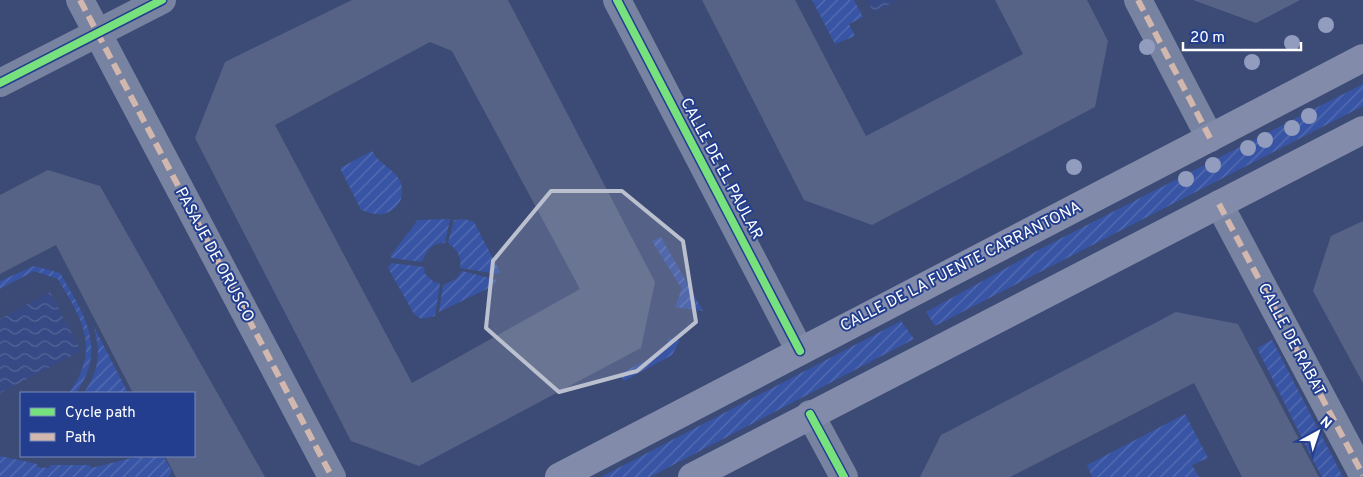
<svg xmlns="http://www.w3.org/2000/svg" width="1363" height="477" font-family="Overpass,sans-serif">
<defs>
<pattern id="garden-furrows" width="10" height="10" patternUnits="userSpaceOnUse" patternTransform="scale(1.25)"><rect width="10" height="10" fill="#3854a4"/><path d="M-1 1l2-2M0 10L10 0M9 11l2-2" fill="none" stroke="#566eb2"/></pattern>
<pattern id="water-waves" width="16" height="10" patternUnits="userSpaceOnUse" patternTransform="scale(1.25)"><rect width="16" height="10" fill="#374a85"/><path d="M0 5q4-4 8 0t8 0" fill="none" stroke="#556597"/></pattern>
</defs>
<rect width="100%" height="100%" fill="#3c4a76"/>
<g fill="url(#garden-furrows)">
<polygon points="812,0 854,0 863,17 849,24 855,36 835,44"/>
<polygon points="1363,84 1363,106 935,326 926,312 1046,246"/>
<path d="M 372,151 C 382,169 404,171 402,194 C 402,200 397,207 392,210 C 383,217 371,214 361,210 L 340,168 Z"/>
<path d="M 450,219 L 445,243 C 430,243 428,250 422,262 L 391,258 L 391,255 L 418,220 Z"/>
<path d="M 464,219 L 474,222 L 500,272 L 498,274 L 460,268 C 462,257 458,250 448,243 L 454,220 Z"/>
<polygon points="661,237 703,311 675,307 682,289 652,241"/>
<polygon points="391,263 424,267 425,274 434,282 440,283 435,316 421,319 414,314 388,268"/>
<path d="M 34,266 L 60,273 C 84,314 108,349 76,393 L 69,393 C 101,349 83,321 58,279 L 34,271 L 0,289 L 0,281 Z"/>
<polygon points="462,271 497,280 493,286 439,312 443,285 456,279"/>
<polygon points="901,321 914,339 650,477 601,477"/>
<path d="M 94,327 L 128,393 L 84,393 C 99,370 101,354 94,327 Z"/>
<polygon points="669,338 680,340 672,355 624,381 620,374 664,351"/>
<polygon points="1272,340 1343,477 1322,477 1315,464 1257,348"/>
<polygon points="1185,414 1208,458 1192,465 1199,477 1092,477 1087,465"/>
<polygon points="0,456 37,464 37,467 49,468 50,465 90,465 91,468 140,456 143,458 163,456 172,471 169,477 0,477"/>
</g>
<g fill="url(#water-waves)">
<polygon points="867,0 898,0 874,13"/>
<polygon points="50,292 81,351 0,393 0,319"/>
</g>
<g fill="#576386" fill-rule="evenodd">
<path d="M 352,0 L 508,0 L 655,282 L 641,348 L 419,466 L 351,441 L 195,138 L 225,62 ZM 430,42 L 452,51 L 580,289 L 412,383 L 275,125 Z"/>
<polygon points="702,0 795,0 866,136 1023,54 995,0 1087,0 1108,41 1095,107 872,225 804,200"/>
<polygon points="1193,0 1300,0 1256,23"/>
<polygon points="48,170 100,186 265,477 176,477 165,456 194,456 194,393 133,393 56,245 0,274 0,195"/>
<polygon points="1363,221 1363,383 1313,291 1331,236"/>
<polygon points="1176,312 1238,324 1319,477 1242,477 1194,383 1010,477 920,477 941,435"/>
</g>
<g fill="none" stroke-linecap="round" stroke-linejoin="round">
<g stroke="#7883a1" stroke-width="28">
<polyline points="80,0 332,477"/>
<polyline points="617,0 800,351"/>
<polyline points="1138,0 1210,138"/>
<polyline points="0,83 162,0"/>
<polyline points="1219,204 1363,475"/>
<polyline points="810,414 844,477"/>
</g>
<g stroke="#828ba9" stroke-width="28">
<polyline points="559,477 1363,58"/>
<polyline points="692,477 1363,130"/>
</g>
<g stroke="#d1b7ad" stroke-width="6" stroke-dasharray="12 6" stroke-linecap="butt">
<polyline points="80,0 332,477"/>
<polyline points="1138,0 1210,138"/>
<polyline points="1219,204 1363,475"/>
</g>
<defs>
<g id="cycleway">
<polyline points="617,0 800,351"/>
<polyline points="0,83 162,0"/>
<polyline points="810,414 844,477"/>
</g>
</defs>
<use href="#cycleway" stroke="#233e8e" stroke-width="11"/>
<use href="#cycleway" stroke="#77e17e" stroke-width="8"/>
</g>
<g fill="#919cbe">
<circle cx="1326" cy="25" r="8"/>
<circle cx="1292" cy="43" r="8"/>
<circle cx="1147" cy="47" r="8"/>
<circle cx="1252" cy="62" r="8"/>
<circle cx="1309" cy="116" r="8"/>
<circle cx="1292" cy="128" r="8"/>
<circle cx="1265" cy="140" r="8"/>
<circle cx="1248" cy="148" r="8"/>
<circle cx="1213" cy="165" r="8"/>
<circle cx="1074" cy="167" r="8"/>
<circle cx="1186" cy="179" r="8"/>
</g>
<path fill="#bbc0cf" fill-opacity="0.2" stroke="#bbc0cf" stroke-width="4" stroke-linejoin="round" d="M 551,191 L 622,191 L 683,241 L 696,322 L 637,371 L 559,392 L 486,328 L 493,261 Z"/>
<g text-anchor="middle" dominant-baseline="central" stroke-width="4" stroke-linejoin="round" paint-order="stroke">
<g font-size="16" fill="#fff" stroke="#233e8e">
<text transform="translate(721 169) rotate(62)">CALLE DE EL PAULAR</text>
<text transform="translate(214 255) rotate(62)">PASAJE DE ORUSCO</text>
<text transform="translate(961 267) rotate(-27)">CALLE DE LA FUENTE CARRANTONA</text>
<text transform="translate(1291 340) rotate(62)">CALLE DE RABAT</text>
</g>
</g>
<rect x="20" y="392" width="175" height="65" fill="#233e8e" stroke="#7b8bbb"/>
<rect x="30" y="408" width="25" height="8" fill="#77e17e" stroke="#7b8bbb"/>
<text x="65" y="417" font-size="15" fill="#ffffff">Cycle path</text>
<rect x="30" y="433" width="25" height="8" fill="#d1b7ad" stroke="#7b8bbb"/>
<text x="65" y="442" font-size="15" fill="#ffffff">Path</text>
<g transform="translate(1318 432) rotate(40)" stroke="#233e8e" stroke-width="4" paint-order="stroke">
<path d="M0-4L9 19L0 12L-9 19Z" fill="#ffffff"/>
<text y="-8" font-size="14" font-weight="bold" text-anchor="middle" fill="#ffffff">N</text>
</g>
<path d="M1183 42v8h118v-8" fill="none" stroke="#ffffff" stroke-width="2.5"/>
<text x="1190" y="42" font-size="15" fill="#ffffff" stroke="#233e8e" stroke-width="4" paint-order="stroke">20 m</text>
</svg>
